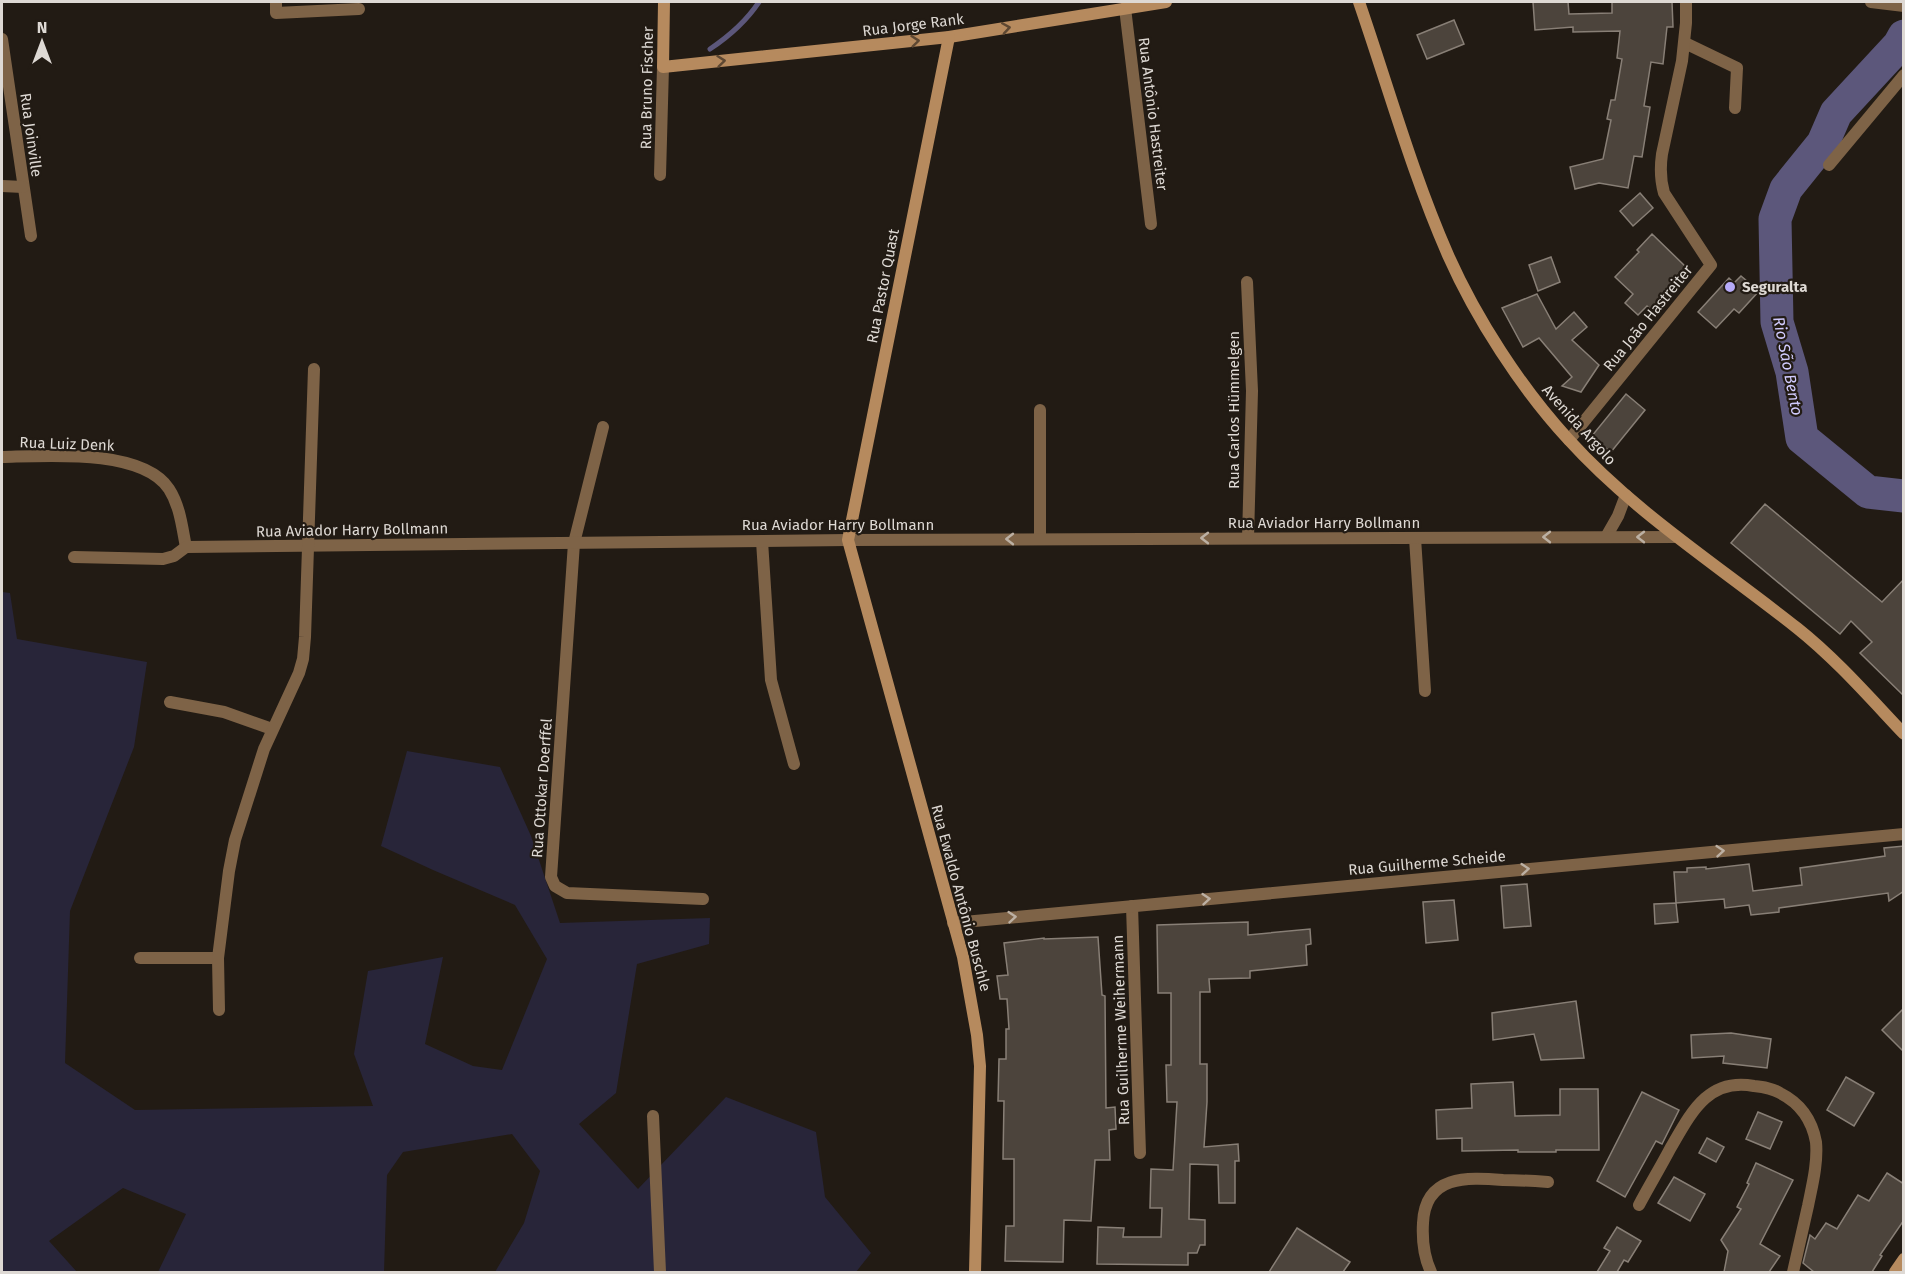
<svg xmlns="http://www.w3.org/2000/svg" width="1905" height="1274" font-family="'Fira Sans',sans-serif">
<rect width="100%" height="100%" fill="#221b14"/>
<polygon fill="#282539" points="2,592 10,593 17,639 147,662 134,747 70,911 65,1063 135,1110 373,1106 354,1054 368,971 443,957 425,1044 473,1066 502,1070 547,959 515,905 433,870 381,846 407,751 500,767 531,836 560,923 710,918 709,944 637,964 616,1093 579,1124 638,1189 726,1097 816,1132 825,1197 871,1253 856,1272 495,1272 524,1223 540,1171 512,1134 403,1152 387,1175 384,1272 158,1272 186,1214 123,1188 49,1241 77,1272 2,1272"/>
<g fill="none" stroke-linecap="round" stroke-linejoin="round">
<path stroke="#5c577b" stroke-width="5" d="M 710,49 C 728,37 747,20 759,2"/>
<polyline stroke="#5c577b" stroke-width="33" points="1904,36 1899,45 1836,113 1823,143 1786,189 1775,219 1777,322 1792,372 1802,438 1868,492 1904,496"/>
</g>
<g fill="#4c443c" stroke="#887f76" stroke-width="1.5">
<polygon points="1533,2 1568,2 1569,14 1612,13 1612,2 1672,2 1673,27 1667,27 1663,64 1651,62 1644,106 1650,107 1642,157 1634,156 1628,188 1599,183 1575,189 1570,167 1603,159 1611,120 1607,119 1611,100 1615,100 1622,59 1617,58 1620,31 1573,32 1573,27 1535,30"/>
<polygon points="1454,20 1464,44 1427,59 1417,35"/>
<polygon points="1640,193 1653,208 1633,226 1620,211"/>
<polygon points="1652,234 1687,268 1665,290 1671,296 1654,313 1647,306 1638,315 1625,303 1633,294 1615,277 1639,252 1637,250"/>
<polygon points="1551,257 1560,282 1538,291 1529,265"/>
<polygon points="1741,276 1759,291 1739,313 1734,309 1716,328 1698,312 1729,278 1734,283"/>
<polygon points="1537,294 1556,329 1574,312 1587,327 1572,340 1599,365 1581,392 1562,386 1572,377 1539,338 1523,347 1502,308"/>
<polygon points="1626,394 1645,410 1611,452 1591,437"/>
<polygon points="1765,504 1882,602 1904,579 1904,696 1860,653 1872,642 1851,621 1840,634 1731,543"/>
<polygon points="1904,846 1904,891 1889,901 1888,893 1779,908 1779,912 1751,915 1749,905 1725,908 1724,899 1676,903 1674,872 1687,872 1687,868 1706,867 1706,869 1749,864 1753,891 1802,885 1800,868 1885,856 1884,848"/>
<polygon points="1527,884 1531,926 1504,928 1501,886"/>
<polygon points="1454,900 1458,940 1426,943 1423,902"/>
<polygon points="1676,903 1678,922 1655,924 1654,904"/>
<polygon points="1248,922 1248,935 1310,929 1311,944 1306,945 1307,965 1250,971 1250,978 1209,979 1210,992 1200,992 1200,1064 1207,1064 1207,1102 1204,1147 1238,1144 1239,1161 1235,1161 1235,1203 1219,1203 1218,1165 1190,1164 1189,1219 1205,1220 1205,1245 1200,1245 1197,1253 1188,1253 1188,1265 1097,1264 1098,1227 1124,1228 1123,1237 1161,1237 1162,1208 1150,1208 1151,1169 1173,1170 1177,1102 1167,1102 1166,1065 1171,1065 1171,993 1158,993 1157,925"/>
<polygon points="1098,937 1102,995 1105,996 1106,1108 1115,1107 1116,1129 1109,1130 1110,1160 1095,1160 1091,1221 1064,1220 1063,1262 1005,1261 1006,1226 1014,1226 1014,1159 1003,1159 1004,1101 998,1101 999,1059 1006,1059 1006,1029 1009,1029 1007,999 1000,999 997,976 1008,975 1004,943 1044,938 1044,939"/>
<polygon points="1576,1001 1584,1058 1541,1060 1534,1034 1493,1040 1492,1013"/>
<polygon points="1904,1008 1904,1052 1882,1030"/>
<polygon points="1731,1033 1771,1039 1767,1068 1723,1063 1724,1056 1692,1058 1691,1035"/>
<polygon points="1846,1077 1874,1093 1854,1126 1827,1110"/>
<polygon points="1513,1082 1515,1116 1560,1115 1560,1089 1598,1089 1599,1150 1556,1150 1556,1152 1518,1152 1518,1150 1462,1151 1462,1138 1437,1139 1436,1110 1472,1108 1471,1084"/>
<polygon points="1642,1092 1679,1110 1662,1144 1656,1141 1625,1197 1597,1181"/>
<polygon points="1758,1112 1782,1122 1770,1149 1746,1139"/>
<polygon points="1707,1138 1724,1147 1716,1162 1699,1153"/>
<polygon points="1756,1163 1793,1180 1760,1244 1780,1256 1769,1272 1724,1272 1728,1251 1721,1240 1741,1209 1737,1207 1749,1184 1747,1183"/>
<polygon points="1887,1173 1904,1184 1904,1220 1880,1255 1882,1256 1872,1272 1814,1272 1803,1263 1810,1235 1815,1239 1826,1223 1837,1229 1858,1195 1869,1201"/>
<polygon points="1674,1177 1705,1194 1690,1221 1658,1203"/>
<polygon points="1617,1227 1641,1241 1628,1262 1624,1260 1617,1272 1597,1272 1610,1251 1604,1248"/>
<polygon points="1297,1228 1350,1262 1343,1272 1269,1272"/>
</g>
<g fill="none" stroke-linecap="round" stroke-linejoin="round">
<g stroke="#7e6347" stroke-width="12">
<polyline points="276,2 276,13 359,9"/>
<polyline points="1871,2 1904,6"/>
<polyline points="1125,8 1151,224"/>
<polyline points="2,39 31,236"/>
<polyline points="1685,43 1737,68 1735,108"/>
<polyline points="1829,165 1904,75"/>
<polyline points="660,175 663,67"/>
<polyline points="2,186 23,187"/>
<polyline points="1247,282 1252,391 1248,538"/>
<polyline points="1040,410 1040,539"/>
<polyline points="603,427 574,543 551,877 555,886 567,893 703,899"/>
<path d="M 1569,440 L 1711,265 L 1664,193 C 1660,179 1660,168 1662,154 L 1682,61 L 1686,23 L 1686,2"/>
<path d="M 2,457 C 45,456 142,448 169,489 C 180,506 182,527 186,547"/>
<polyline points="1606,537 1618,516 1626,495"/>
<polyline points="1415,538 1425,691"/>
<polyline points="762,541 771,680 794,764"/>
<polyline points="74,557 163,559 174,556 186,547 848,540 1676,537"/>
<polyline points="170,702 224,712 272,729"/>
<polyline points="1132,906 1140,1153"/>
<polyline points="953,923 1904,834"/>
<polyline points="140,958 218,958"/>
<polyline points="219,1010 218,958 229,871 235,840 264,749 299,673 303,659 305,637 314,369"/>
<polyline points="653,1116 660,1272"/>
<path d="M 1639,1205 C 1649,1186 1660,1168 1670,1149 C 1690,1115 1707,1077 1754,1086 C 1763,1087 1772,1088 1780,1093 C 1800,1103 1812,1120 1816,1142 C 1818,1163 1812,1186 1808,1206 C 1803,1228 1798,1250 1793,1272"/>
<path d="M 1431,1272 C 1424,1257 1422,1240 1423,1223 C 1425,1175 1467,1177 1503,1180 C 1518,1180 1533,1181 1548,1182"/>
</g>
<g stroke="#b68a5e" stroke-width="12">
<polyline points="664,2 663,67 949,37 1166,2"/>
<path d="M 1359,2 C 1388,86 1412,173 1448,255 C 1476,318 1521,388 1568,439 C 1635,513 1719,566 1797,628 C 1836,659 1869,697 1904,734"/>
<polyline points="949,37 848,540 963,957 977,1035 980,1066 975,1272"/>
<polyline points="1895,1272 1904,1259"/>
</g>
</g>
<defs><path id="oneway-chevron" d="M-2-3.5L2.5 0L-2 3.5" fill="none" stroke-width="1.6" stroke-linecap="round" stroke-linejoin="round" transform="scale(1.5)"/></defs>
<g stroke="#5d4732">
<use href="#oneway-chevron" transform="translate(1006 28) rotate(-9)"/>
<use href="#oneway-chevron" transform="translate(915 41) rotate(-6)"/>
<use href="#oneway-chevron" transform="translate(721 61) rotate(-6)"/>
</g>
<g stroke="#bcb0a3">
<use href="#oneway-chevron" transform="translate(1547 537) rotate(180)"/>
<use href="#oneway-chevron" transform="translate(1641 537) rotate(-180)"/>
<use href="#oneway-chevron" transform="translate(1205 538) rotate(180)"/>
<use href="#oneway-chevron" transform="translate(1010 539) rotate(180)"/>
<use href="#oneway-chevron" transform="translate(1720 851) rotate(-5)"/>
<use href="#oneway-chevron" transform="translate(1525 869) rotate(-5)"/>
<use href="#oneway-chevron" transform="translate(1206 899) rotate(-5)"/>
<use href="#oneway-chevron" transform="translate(1012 917) rotate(-5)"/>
</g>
<circle fill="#b7abf8" stroke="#221b14" stroke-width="2" cx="1730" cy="287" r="6"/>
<g text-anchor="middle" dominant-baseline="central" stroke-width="4.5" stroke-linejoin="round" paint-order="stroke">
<g font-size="15" fill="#ded9d4" stroke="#221b14">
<text transform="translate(913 25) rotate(-7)">Rua Jorge Rank</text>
<text transform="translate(647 88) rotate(-89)">Rua Bruno Fischer</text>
<text transform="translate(1153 114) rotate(83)">Rua Antônio Hastreiter</text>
<text transform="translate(31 135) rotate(82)">Rua Joinville</text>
<text transform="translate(883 286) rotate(-79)">Rua Pastor Quast</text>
<text transform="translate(1648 318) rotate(-51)">Rua João Hastreiter</text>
<text transform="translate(1234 410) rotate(-90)">Rua Carlos Hümmelgen</text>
<text transform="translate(1579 425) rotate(48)">Avenida Argolo</text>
<text transform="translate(67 444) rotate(2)">Rua Luiz Denk</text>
<text x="1324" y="523">Rua Aviador Harry Bollmann</text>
<text x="838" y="525">Rua Aviador Harry Bollmann</text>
<text transform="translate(352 530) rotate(-1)">Rua Aviador Harry Bollmann</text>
<text transform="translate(542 788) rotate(-86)">Rua Ottokar Doerffel</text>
<text transform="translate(1427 863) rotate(-5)">Rua Guilherme Scheide</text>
<text transform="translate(961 898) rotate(75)">Rua Ewaldo Antônio Buschle</text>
<text transform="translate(1121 1030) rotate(-92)">Rua Guilherme Weihermann</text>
</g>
<g font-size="15" font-weight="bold" fill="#ded9d4" stroke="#221b14" text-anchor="start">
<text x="1742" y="287">Seguralta</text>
</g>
<g font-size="16" font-style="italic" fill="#d1cbfe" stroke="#221b14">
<text transform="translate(1788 366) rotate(79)">Rio São Bento</text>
</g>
</g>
<rect width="1905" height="1274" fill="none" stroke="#ded9d4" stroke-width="6"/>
<g transform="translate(42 42)" stroke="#221b14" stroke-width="4.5" paint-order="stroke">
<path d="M0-4.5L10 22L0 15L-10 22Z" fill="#ded9d4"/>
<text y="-9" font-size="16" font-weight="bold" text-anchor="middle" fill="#ded9d4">N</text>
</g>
</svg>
